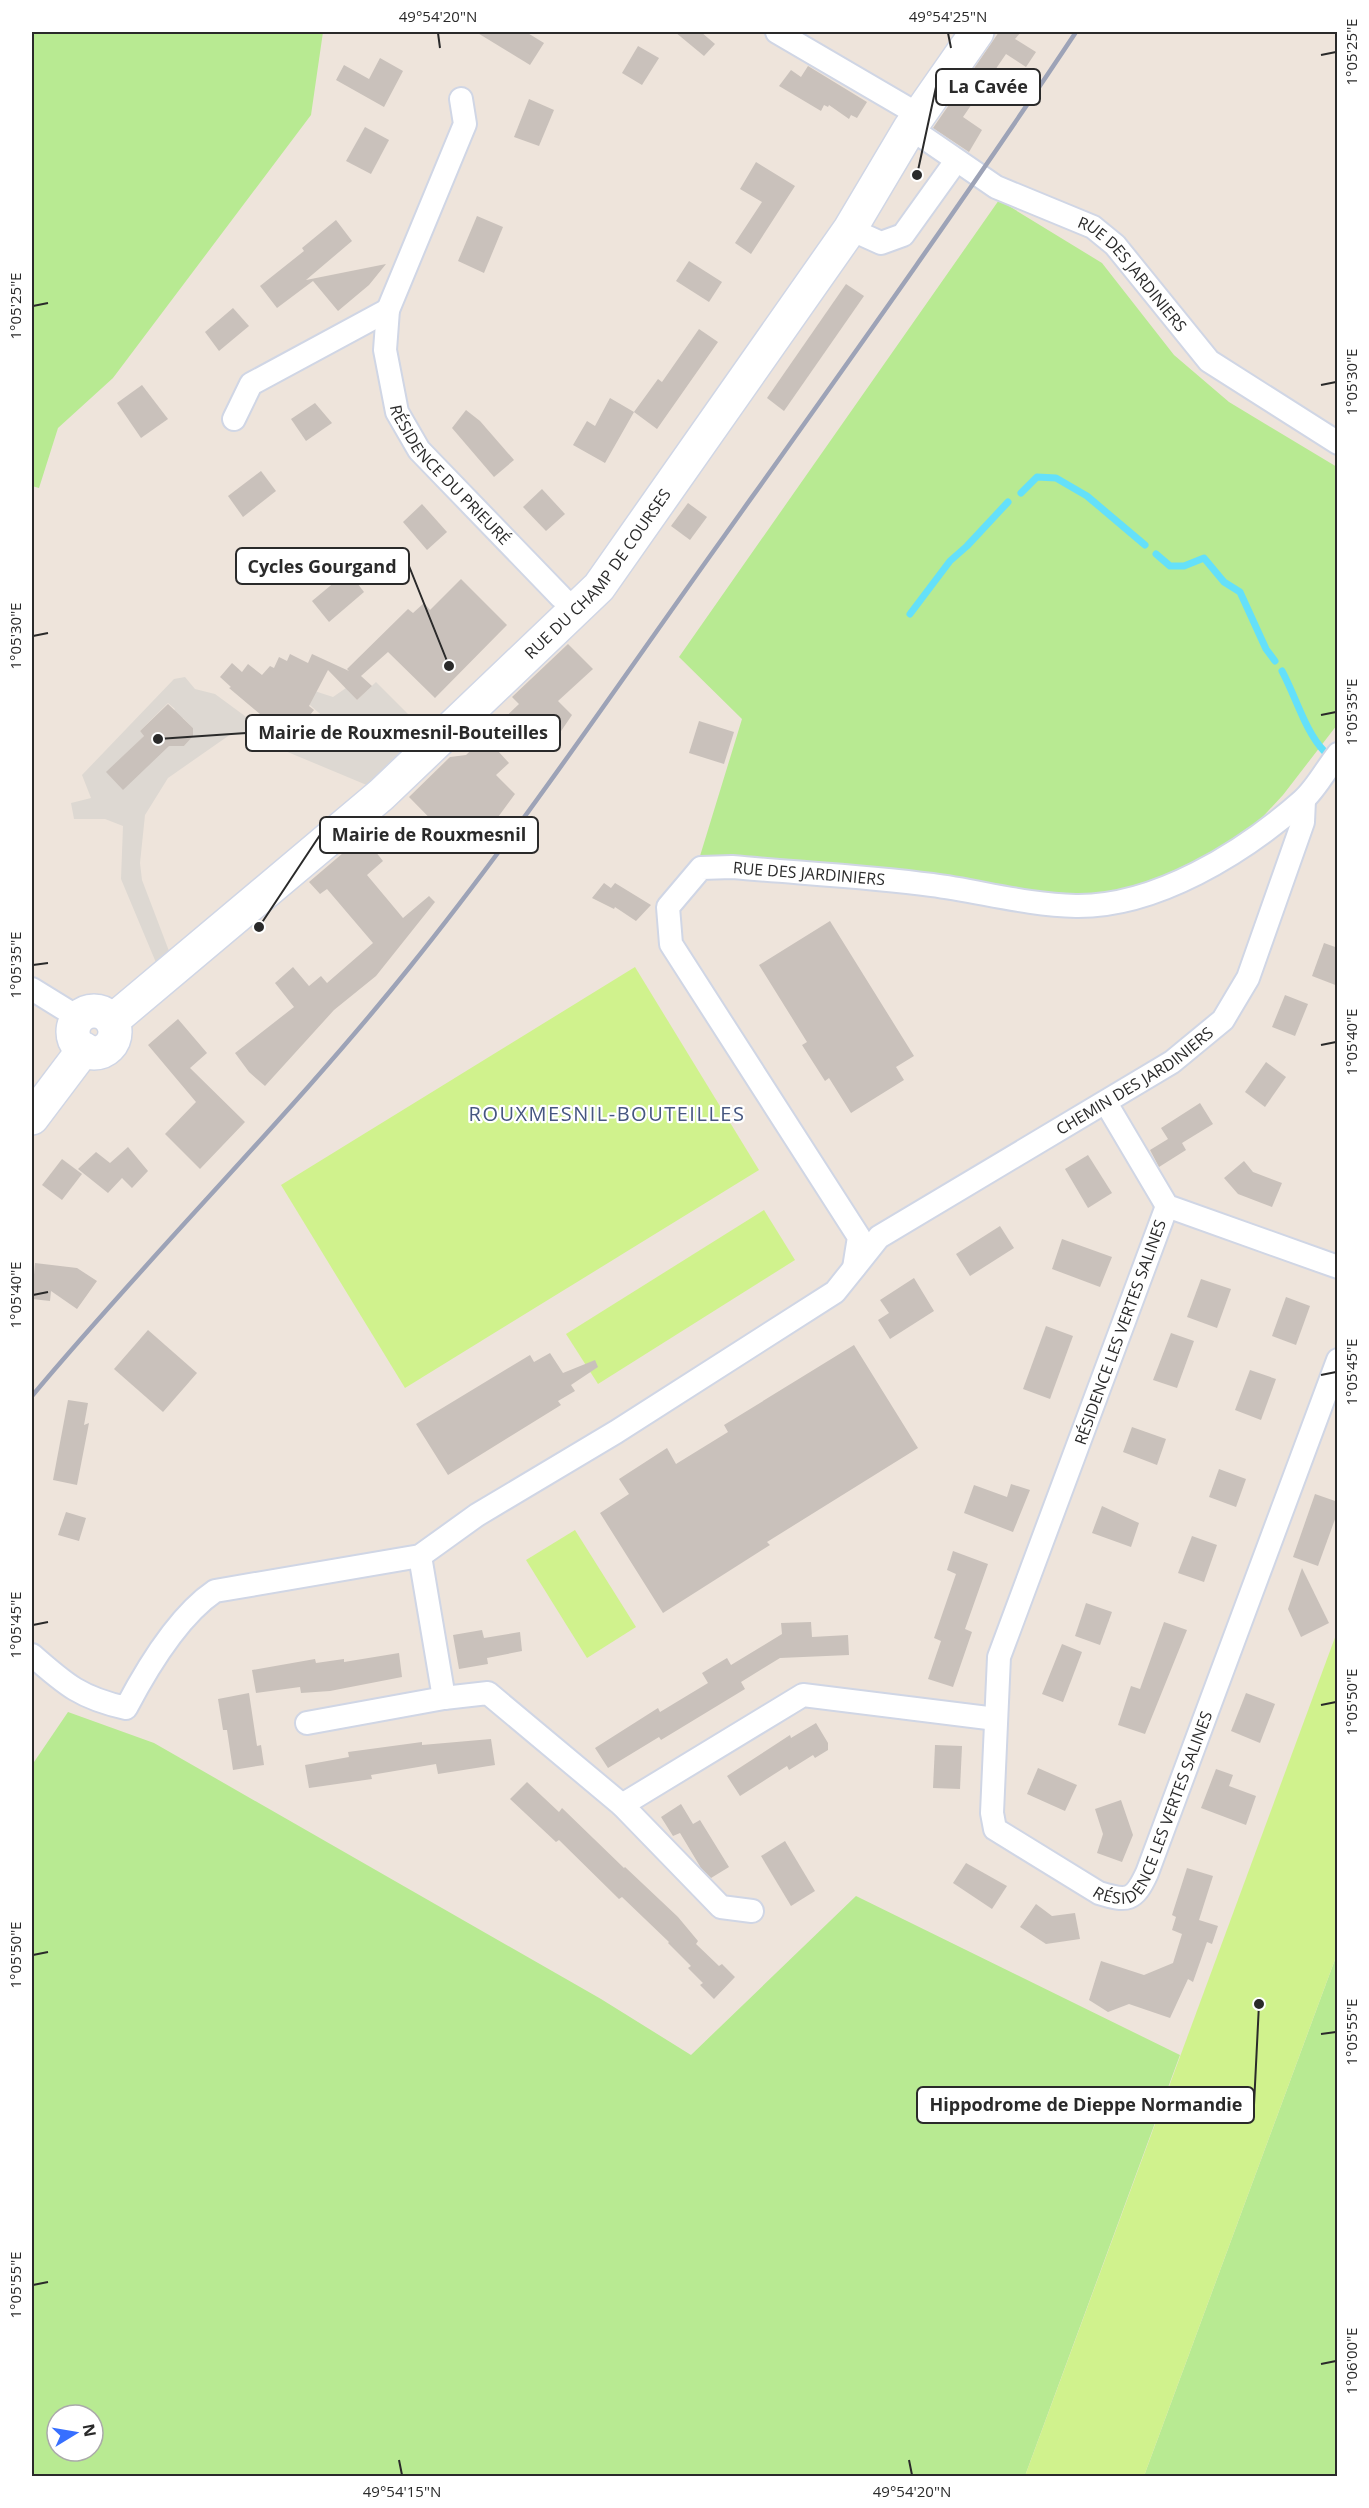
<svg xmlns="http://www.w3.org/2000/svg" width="1369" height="2508" font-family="'Open Sans',sans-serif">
<rect width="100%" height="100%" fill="#eee4db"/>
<g fill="#b8ea92" fill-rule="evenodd">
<polygon points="32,32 323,32 311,115 113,378 58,428 39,488 32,486"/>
<polygon points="999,200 1102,263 1174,355 1229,402 1337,467 1337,725 1283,795 1244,837 1148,887 1080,902 936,876 700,856 742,719 679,657"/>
<path d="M 68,1712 L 154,1743 L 601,1999 L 691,2055 L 856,1896 L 1180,2055 L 1025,2476 L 32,2476 L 32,1765 ZM 57,2415 L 93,2415 L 93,2451 L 57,2451 Z"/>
<polygon points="1337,1954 1337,2476 1144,2476"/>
</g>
<g fill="#d0f28d">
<polygon points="635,967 759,1170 405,1388 281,1185"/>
<polygon points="764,1210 795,1260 598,1384 566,1334"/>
<polygon points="575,1530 636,1627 587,1658 526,1560"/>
<polygon points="1337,1632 1337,1954 1144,2476 1025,2476"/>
</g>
<path fill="#ddd8d2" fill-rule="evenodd" d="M 185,677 L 195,689 L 215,694 L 249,719 L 291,743 L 309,744 L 323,737 L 326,719 L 288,686 L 293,684 L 333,697 L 346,688 L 357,700 L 376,682 L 427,733 L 369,786 L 247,735 L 231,734 L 168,778 L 145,815 L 140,863 L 142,880 L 169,951 L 157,965 L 121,879 L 123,826 L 105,819 L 74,819 L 71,803 L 91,798 L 82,775 L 174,679 ZM 168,703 L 175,709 L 172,713 L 177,717 L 183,718 L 193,728 L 193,736 L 184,746 L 172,743 L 107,772 L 144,736 L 140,731 Z"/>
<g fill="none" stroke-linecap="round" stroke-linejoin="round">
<g stroke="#64e0fa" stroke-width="7">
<polyline points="1021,493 1037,477 1056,478 1087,496 1145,545"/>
<polyline points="1156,554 1170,566 1184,566 1204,558 1224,582 1240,592 1266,649 1275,661"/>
<polyline points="910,614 950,561 967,546 1008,502"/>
<path d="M 1282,671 C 1296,697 1305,731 1324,751"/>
</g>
</g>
<g fill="#c9c1bb">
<polygon points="476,32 526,32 544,43 530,65"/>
<polygon points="675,32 701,32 715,44 704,56"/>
<polygon points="999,32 1021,32 1015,39 1036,52 1026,67 1006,54 963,117 982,130 969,152 933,128"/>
<polygon points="638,46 659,58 642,85 622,73"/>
<polygon points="380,58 403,71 384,107 336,80 344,65 369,79"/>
<polygon points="808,66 867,102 857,118 851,115 849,119 829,105 828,107 824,105 821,111 779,86 791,70 801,77"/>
<polygon points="529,99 554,110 539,146 514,137"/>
<polygon points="365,127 389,140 371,174 346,161"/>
<polygon points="756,162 795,186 751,254 735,243 762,202 740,189"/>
<polygon points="477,216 503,227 484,273 458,261"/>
<polygon points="336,220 352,241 306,280 386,264 369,285 338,311 313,281 277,308 260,286 304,251 302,248"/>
<polygon points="689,261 722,282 709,302 676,281"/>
<polygon points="846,284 864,296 784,411 767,398"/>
<polygon points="233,308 249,326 219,351 205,332"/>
<polygon points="699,329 718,342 657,429 634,412 605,463 573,445 587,421 595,426 610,398 634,412 658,379 662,382"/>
<polygon points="142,385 168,419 141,438 117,403"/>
<polygon points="315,403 332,423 306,441 291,419"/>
<polygon points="466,410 480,421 514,460 494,477 452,428"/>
<polygon points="261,471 276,491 243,517 228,496"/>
<polygon points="542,489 565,514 546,531 523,507"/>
<polygon points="688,503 707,517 690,540 671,526"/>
<polygon points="422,504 447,532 427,550 403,522"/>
<polygon points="348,571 364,592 329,622 312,601"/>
<polygon points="461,579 507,625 435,698 388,652 361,676 372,686 357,700 328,670 309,706 314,710 310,715 312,717 292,741 229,688 231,687 220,677 232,663 242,672 248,664 262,675 270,666 274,668 279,657 287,661 290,654 308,663 312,654 349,671 347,669 408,609 413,613 424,603 430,610"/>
<polygon points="568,644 593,669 558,701 572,715 555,740 530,715 504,743 498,751 509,763 496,775 515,794 482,839 480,837 463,852 409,797 450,757 466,755 519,704 512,697"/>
<polygon points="168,704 193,728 193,736 184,746 169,746 123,790 106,772 144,736 140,731"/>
<polygon points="699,721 734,732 724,764 689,753"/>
<polygon points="363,836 383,861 367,875 403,918 429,896 435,902 376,976 334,1010 265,1086 249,1072 235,1053 294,1007 275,983 293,967 309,986 321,976 327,983 373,943 327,889 320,894 309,882"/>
<polygon points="604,883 611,888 615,883 651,905 636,921 615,907 614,909 592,898"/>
<polygon points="830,921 914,1056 896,1067 904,1080 851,1113 829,1078 825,1081 802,1045 807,1042 759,965"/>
<polygon points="1324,943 1338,948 1338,986 1312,976"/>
<polygon points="1285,995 1308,1004 1295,1036 1272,1027"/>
<polygon points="178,1019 207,1053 190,1068 245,1122 200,1169 165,1134 196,1102 148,1045"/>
<polygon points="1266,1062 1286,1077 1265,1107 1245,1092"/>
<polygon points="1200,1103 1213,1124 1182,1143 1186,1150 1159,1167 1150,1150 1168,1139 1161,1128"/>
<polygon points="128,1147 148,1171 132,1188 122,1178 108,1193 78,1169 96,1152 110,1163"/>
<polygon points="1088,1155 1112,1193 1088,1208 1065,1169"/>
<polygon points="62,1159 82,1174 62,1200 42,1185"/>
<polygon points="1244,1161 1253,1172 1282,1183 1272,1207 1238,1194 1224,1178"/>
<polygon points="1000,1226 1014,1248 970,1276 956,1254"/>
<polygon points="1062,1239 1112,1257 1100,1287 1052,1269"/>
<polygon points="35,1263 77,1268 97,1281 77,1309 51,1291 50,1301 32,1299"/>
<polygon points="914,1278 934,1311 890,1339 878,1320 889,1313 880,1300"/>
<polygon points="1201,1279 1231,1289 1217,1328 1187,1317"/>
<polygon points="1286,1297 1310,1306 1296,1345 1272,1336"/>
<polygon points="1046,1326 1073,1336 1050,1399 1023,1389"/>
<polygon points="148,1330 197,1373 163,1412 114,1369"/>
<polygon points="1171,1333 1194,1341 1177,1388 1153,1380"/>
<polygon points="854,1345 918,1448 767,1542 770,1545 663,1613 600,1513 629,1494 619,1479 667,1448 676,1464 728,1432 724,1425"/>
<polygon points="550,1353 563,1373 595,1360 598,1367 571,1385 575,1391 558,1401 561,1405 448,1475 416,1424 530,1355 534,1362"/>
<polygon points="1250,1370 1276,1379 1261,1420 1235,1410"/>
<polygon points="68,1400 88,1403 84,1425 89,1423 77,1485 53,1480"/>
<polygon points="1132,1427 1166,1439 1157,1465 1123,1452"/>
<polygon points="1219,1469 1246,1479 1236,1507 1209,1497"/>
<polygon points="1011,1484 1030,1490 1013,1532 964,1513 974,1485 1007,1497"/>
<polygon points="1315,1494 1338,1502 1338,1511 1318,1566 1293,1557"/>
<polygon points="1102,1506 1139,1523 1131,1547 1092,1533"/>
<polygon points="66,1512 86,1518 79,1541 58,1535"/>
<polygon points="1192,1536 1217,1545 1204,1582 1178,1573"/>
<polygon points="953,1551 988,1564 965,1629 972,1632 953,1687 928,1679 941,1641 934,1638 956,1574 947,1570"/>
<polygon points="1302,1568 1329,1623 1301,1637 1288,1609"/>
<polygon points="1086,1603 1112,1612 1100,1645 1075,1636"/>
<polygon points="811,1622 812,1637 848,1635 849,1655 780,1658 741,1682 745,1689 661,1740 659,1737 608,1768 595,1748 658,1708 660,1712 708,1683 702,1673 727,1658 731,1665 782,1634 781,1623"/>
<polygon points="1164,1622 1187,1630 1145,1734 1118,1725 1131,1686 1140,1689"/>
<polygon points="482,1630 484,1638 520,1632 522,1651 487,1658 488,1664 459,1669 453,1635"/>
<polygon points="1062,1644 1082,1652 1063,1702 1042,1694"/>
<polygon points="399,1653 402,1677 330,1691 301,1693 300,1687 256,1693 252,1670 315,1659 316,1663 344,1659 344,1662"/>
<polygon points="249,1693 257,1746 261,1745 264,1765 233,1770 227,1730 223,1730 218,1699"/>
<polygon points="1246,1693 1275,1704 1260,1743 1231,1731"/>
<polygon points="816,1723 828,1743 828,1750 815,1758 813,1755 789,1770 787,1766 740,1796 727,1776 790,1735 791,1738"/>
<polygon points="491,1739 495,1765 438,1774 436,1764 371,1775 372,1779 309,1788 305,1765 349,1757 348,1752 422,1742 422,1745"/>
<polygon points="935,1745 962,1746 960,1789 933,1788"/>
<polygon points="1038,1768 1077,1785 1065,1811 1027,1794"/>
<polygon points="1216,1769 1233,1775 1229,1786 1256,1796 1246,1825 1201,1808"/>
<polygon points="527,1782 559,1812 562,1808 624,1868 625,1867 678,1917 698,1941 696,1944 719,1966 722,1964 735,1977 714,1999 700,1985 703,1983 688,1968 691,1966 668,1943 669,1942 622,1897 619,1899 559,1840 556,1842 510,1799"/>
<polygon points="1121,1800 1133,1835 1122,1862 1097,1853 1103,1834 1095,1809"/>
<polygon points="681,1804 693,1824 700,1820 729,1867 711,1878 701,1868 680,1833 673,1836 661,1817"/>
<polygon points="785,1841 815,1891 791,1906 761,1856"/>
<polygon points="966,1863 1007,1886 992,1909 953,1883"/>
<polygon points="1187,1868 1213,1876 1199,1920 1218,1926 1212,1944 1207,1942 1193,1982 1188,1979 1170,2018 1129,2004 1108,2012 1089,2000 1101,1961 1144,1975 1173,1963 1182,1934 1172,1930 1176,1917 1172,1915"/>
<polygon points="1036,1904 1052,1916 1075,1913 1080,1939 1046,1944 1020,1927"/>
</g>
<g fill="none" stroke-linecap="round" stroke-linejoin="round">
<defs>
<g id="street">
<polyline points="777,32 919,115"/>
<path id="s1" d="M 461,99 L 465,124 L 388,310 L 385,350 L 397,412 L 419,450 L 561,597 L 575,609"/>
<path id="s2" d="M 910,128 L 996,187 L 1093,227 L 1115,245 L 1209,361 L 1338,443"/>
<polyline points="850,229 881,243 903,235 956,161"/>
<polyline points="234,419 251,384 388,310"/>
<polyline points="32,989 79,1018"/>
<polyline points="1106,1103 1167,1206 1338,1267"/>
<path id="s3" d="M 1167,1206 L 999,1657 L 992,1813 L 995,1829 L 1099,1893 C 1128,1902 1134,1901 1147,1873 L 1338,1360"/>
<path id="s4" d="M 854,1268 L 859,1237 L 671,944 L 668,907 L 701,868 L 732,867 C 798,873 866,876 932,885 C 979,891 1027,905 1076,906 C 1156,907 1243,853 1302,801 C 1316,789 1326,769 1338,754"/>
<polyline points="420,1556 444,1698 488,1693 622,1805 721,1907 752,1911"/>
<path id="s5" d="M 32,1655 C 66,1685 81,1698 126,1708 C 147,1668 178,1616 215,1591 L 420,1556 L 477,1515 L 616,1432 L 835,1292 L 879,1237 L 1172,1062 L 1223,1020 L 1248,978 L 1303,822 L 1304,800"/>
<polyline points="307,1723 444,1698"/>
<polyline points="622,1805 803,1695 996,1719"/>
</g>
<g id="secondary">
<circle cx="94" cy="1032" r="21"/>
<path id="s6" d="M 112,1021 L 381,795 L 599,587 L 850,229 L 910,128 L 977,32"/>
<polyline points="32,1118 84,1049"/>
</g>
</defs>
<use href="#street" stroke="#d0d6e5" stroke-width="26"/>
<use href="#secondary" stroke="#d0d6e5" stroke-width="36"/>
<use href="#street" stroke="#fff" stroke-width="22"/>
<use href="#secondary" stroke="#fff" stroke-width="33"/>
<path stroke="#9da3b7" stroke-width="4.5" d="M 32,1396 C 154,1250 290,1116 409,968 C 521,829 621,680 725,535 C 844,368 963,202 1076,32"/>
</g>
<path fill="none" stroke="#2a2a2a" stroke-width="2" d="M 438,33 L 440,48M 948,33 L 951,48M 1321,55 L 1336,52M 33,306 L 48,303M 1321,385 L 1336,382M 33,636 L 48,633M 1321,715 L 1336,712M 33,965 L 48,963M 1321,1045 L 1336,1042M 33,1295 L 48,1292M 1321,1375 L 1336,1372M 33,1625 L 48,1622M 1321,1705 L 1336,1702M 33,1955 L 48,1952M 1321,2034 L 1336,2032M 33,2285 L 48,2282M 1321,2364 L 1336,2361M 399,2460 L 402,2475M 909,2460 L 912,2475"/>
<g text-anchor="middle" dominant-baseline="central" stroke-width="4.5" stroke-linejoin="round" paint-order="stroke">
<g font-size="16" fill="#2a2a2a" stroke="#fff">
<text stroke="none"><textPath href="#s2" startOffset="270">RUE DES JARDINIERS</textPath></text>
<text stroke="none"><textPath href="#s1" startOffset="412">RÉSIDENCE DU PRIEURÉ</textPath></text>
<text stroke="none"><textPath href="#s6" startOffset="662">RUE DU CHAMP DE COURSES</textPath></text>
<text stroke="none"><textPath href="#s4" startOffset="576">RUE DES JARDINIERS</textPath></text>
<text stroke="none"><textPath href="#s5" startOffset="1328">CHEMIN DES JARDINIERS</textPath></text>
<text transform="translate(1120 1332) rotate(-70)">RÉSIDENCE LES VERTES SALINES</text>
<text stroke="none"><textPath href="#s3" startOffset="890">RÉSIDENCE LES VERTES SALINES</textPath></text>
</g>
<g font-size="20" letter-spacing="1.5" fill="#465680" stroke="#fff">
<text x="607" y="1113">ROUXMESNIL-BOUTEILLES</text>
</g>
</g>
<path fill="none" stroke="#2a2a2a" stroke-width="2" d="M917 175L936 87M449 666L409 566M158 739L246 733M259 927L320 835M1259 2004L1254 2105"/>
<g fill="#2a2a2a" stroke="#fff" stroke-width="2">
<circle cx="917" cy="175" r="6"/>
<circle cx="449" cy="666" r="6"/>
<circle cx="158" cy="739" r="6"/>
<circle cx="259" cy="927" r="6"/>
<circle cx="1259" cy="2004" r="6"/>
</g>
<g fill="#fff" stroke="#2a2a2a" stroke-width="2">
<rect x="936" y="69" width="104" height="36" rx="6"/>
<rect x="236" y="548" width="173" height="36" rx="6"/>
<rect x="246" y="715" width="314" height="36" rx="6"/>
<rect x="320" y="817" width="218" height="36" rx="6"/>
<rect x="917" y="2087" width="337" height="36" rx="6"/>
</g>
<g font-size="18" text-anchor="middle" font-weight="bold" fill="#2a2a2a">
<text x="988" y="93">La Cavée</text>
<text x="322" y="573">Cycles Gourgand</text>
<text x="403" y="739">Mairie de Rouxmesnil-Bouteilles</text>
<text x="429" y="841">Mairie de Rouxmesnil</text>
<text x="1086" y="2111">Hippodrome de Dieppe Normandie</text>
</g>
<rect width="1369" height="2508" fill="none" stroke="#ffffff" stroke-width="66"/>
<g transform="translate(75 2433) rotate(79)"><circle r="28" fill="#ffffff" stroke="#aaaaaa" stroke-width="1.5"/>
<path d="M0-4.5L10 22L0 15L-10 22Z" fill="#376fff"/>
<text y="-9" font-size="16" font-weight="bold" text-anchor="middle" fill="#2a2a2a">N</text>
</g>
<rect x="33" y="33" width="1303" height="2442" fill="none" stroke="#2a2a2a" stroke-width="2"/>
<g font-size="15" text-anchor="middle" fill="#2a2a2a">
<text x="438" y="22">49°54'20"N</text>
<text x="948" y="22">49°54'25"N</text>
<text transform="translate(1352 52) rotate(-90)" y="5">1°05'25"E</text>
<text transform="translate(16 306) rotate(-90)" y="5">1°05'25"E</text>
<text transform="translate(1352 382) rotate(-90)" y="5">1°05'30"E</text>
<text transform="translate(16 636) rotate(-90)" y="5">1°05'30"E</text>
<text transform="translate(1352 712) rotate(-90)" y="5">1°05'35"E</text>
<text transform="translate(16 965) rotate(-90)" y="5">1°05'35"E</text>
<text transform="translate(1352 1042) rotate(-90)" y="5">1°05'40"E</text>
<text transform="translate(16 1295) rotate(-90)" y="5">1°05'40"E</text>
<text transform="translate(1352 1372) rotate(-90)" y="5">1°05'45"E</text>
<text transform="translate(16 1625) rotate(-90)" y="5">1°05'45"E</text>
<text transform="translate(1352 1702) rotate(-90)" y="5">1°05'50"E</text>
<text transform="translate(16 1955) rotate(-90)" y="5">1°05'50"E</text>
<text transform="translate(1352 2032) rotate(-90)" y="5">1°05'55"E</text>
<text transform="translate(16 2285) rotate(-90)" y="5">1°05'55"E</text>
<text transform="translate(1352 2361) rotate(-90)" y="5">1°06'00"E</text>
<text x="402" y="2497">49°54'15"N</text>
<text x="912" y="2497">49°54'20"N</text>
</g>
</svg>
